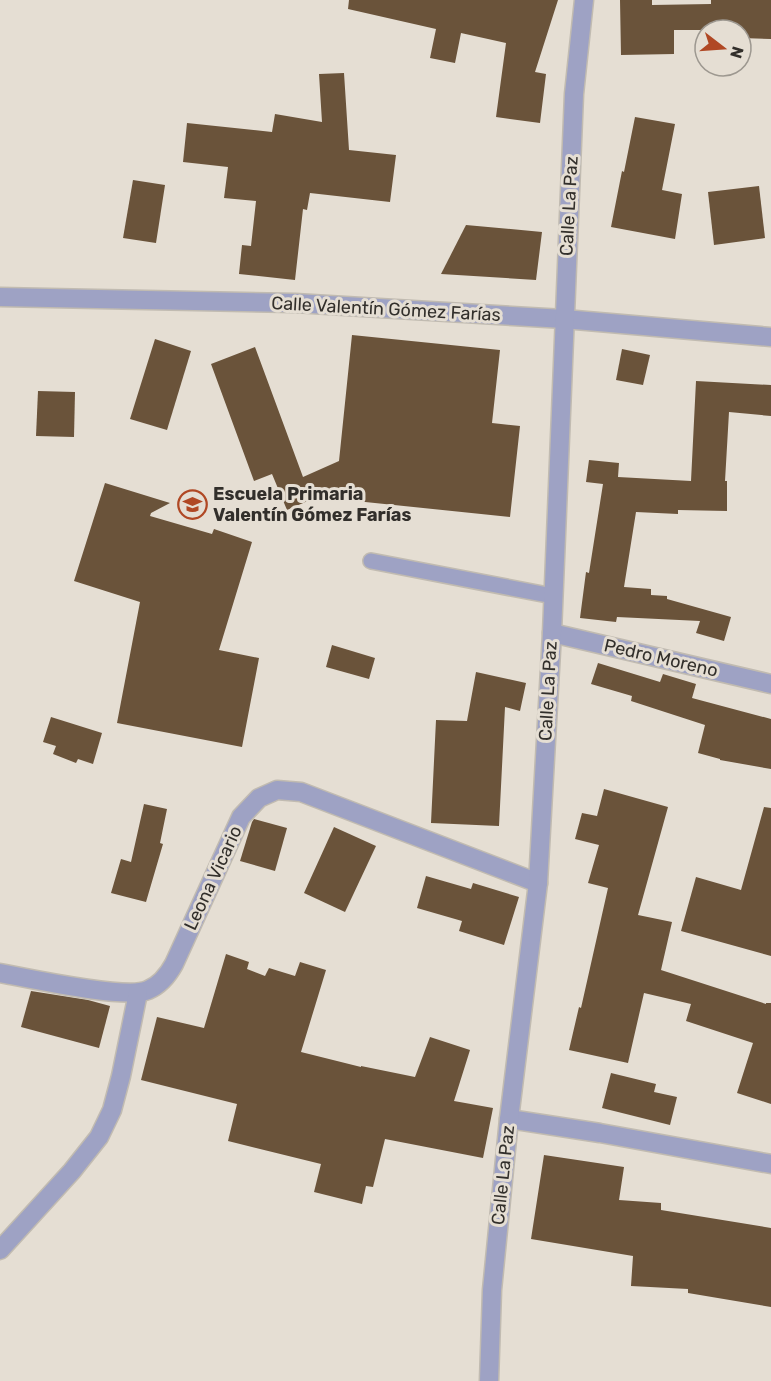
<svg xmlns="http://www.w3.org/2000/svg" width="771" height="1381" font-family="Rubik,sans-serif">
<rect width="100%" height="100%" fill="#e5ded3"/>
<g fill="#6a533a">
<polygon points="349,0 558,0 535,72 546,74 540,123 496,117 506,43 461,33 455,63 430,58 436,29 348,9"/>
<polygon points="620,0 652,0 652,5 711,4 711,0 771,0 771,39 741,38 741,30 674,30 674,54 621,55"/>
<polygon points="344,73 349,150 396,155 390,202 310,193 307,210 303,209 295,280 239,274 242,245 251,246 256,201 224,198 228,167 183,162 187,123 272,132 275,114 322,122 319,74"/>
<polygon points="635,117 675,124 662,190 682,194 675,239 611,227 622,171 624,172"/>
<polygon points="133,180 165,185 156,243 123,238"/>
<polygon points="759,186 765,238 714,245 708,192"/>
<polygon points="466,225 542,232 536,280 441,274"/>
<polygon points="352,335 500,350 492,423 520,426 510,517 317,497 287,510 272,474 254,481 211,364 255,347 303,477 339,461"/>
<polygon points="155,339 191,351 167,430 130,419"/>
<polygon points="622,349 650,355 643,385 616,380"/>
<polygon points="696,381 771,385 771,416 729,412 725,481 727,481 727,511 678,510 678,514 636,512 624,587 651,589 651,595 667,596 667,599 731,617 724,641 696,633 700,621 617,617 616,622 580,618 586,572 589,573 603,484 586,482 589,460 619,463 618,477 691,481"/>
<polygon points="38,391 75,392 74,437 36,436"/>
<polygon points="105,483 170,503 151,513 150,516 212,534 214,529 252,542 219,650 259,658 242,747 117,723 140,602 74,581"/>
<polygon points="332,645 375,658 369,679 326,667"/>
<polygon points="598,663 660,682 663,674 696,684 692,698 771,719 771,769 720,760 720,759 698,753 705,725 631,701 632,696 591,684"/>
<polygon points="476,672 526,683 520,711 505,707 499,826 431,823 436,720 467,721"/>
<polygon points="51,717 102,733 93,764 78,759 76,763 53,754 56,746 43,742"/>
<polygon points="604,789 668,807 638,915 672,922 661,970 766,1004 766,1003 771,1003 771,1104 737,1093 753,1043 686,1021 691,1004 644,993 628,1063 569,1050 579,1007 581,1008 608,888 588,883 599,845 575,839 582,813 597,816"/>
<polygon points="144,804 167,809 160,843 163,844 146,902 111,893 121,859 131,862"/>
<polygon points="764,807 771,808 771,956 681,931 696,877 741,890"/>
<polygon points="254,819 287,828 275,871 240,861 252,822"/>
<polygon points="334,827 376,846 345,912 304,893"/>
<polygon points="426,876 471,889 473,883 519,897 504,945 459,931 462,921 417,908"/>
<polygon points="226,954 249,962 247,969 265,976 269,968 295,976 300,962 326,970 301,1052 361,1067 361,1066 415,1077 430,1037 470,1050 454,1101 493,1108 483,1158 385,1139 373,1187 366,1186 362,1204 314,1192 321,1164 228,1141 237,1104 141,1080 157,1017 204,1028"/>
<polygon points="31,991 88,1000 110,1006 99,1048 21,1027"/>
<polygon points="611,1073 656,1084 654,1092 677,1097 670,1125 602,1108"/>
<polygon points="544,1155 624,1167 619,1200 661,1203 661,1210 771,1228 771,1307 688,1293 688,1289 631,1286 633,1256 531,1239"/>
</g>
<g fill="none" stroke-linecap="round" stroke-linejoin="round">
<defs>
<polyline id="lane" points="371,561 553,596"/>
<g id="street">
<polyline points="0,297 295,303 564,319 771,337"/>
<polyline points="552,633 771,684"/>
<path d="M 0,973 C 28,978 126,1000 148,990 C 160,985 168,975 174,964 L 241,817 L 259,798 L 277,790 L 301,792 L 538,883"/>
<polyline points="509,1119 600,1133 771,1164"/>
<polyline points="0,1250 72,1171 99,1137 112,1110 121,1076 138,993"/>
<polyline points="489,1381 492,1290 509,1119 538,883 552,633 574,94 584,0"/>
</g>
</defs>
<use href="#lane" stroke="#c1bbb1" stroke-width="18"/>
<use href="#street" stroke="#c1bbb1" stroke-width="21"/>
<use href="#lane" stroke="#9ea2c4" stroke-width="15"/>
<use href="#street" stroke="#9ea2c4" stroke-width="18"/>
</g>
<defs>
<symbol id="school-ring" viewBox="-11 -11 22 22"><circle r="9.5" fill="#e5ded3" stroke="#b04824" stroke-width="1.5"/><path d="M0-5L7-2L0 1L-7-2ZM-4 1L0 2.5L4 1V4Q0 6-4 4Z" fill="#b04824"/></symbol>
</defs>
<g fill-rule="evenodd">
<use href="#school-ring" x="176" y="488" width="33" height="33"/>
</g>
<g text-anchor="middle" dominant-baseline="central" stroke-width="6" stroke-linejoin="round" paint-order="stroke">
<g font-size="18" fill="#322f2b" stroke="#e5ded3">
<text transform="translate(569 206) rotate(-87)">Calle La Paz</text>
<text transform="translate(386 309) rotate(3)">Calle Valentín Gómez Farías</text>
<text transform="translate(661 658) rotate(13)">Pedro Moreno</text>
<text transform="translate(548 691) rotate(-87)">Calle La Paz</text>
<text transform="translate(213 878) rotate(-65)">Leona Vicario</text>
<text transform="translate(503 1175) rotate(-84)">Calle La Paz</text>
</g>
<g font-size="18" font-weight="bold" fill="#322f2b" stroke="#e5ded3" text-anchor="start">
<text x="213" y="494">Escuela Primaria<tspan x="213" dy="21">Valentín Gómez Farías</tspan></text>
</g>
</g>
<g transform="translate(723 48) rotate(107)"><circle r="28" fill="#e5ded3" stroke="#9d9890" stroke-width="1.5"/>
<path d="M0-4.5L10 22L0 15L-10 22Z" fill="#b04824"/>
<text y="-9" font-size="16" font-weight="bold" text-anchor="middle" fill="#322f2b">N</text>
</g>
</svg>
